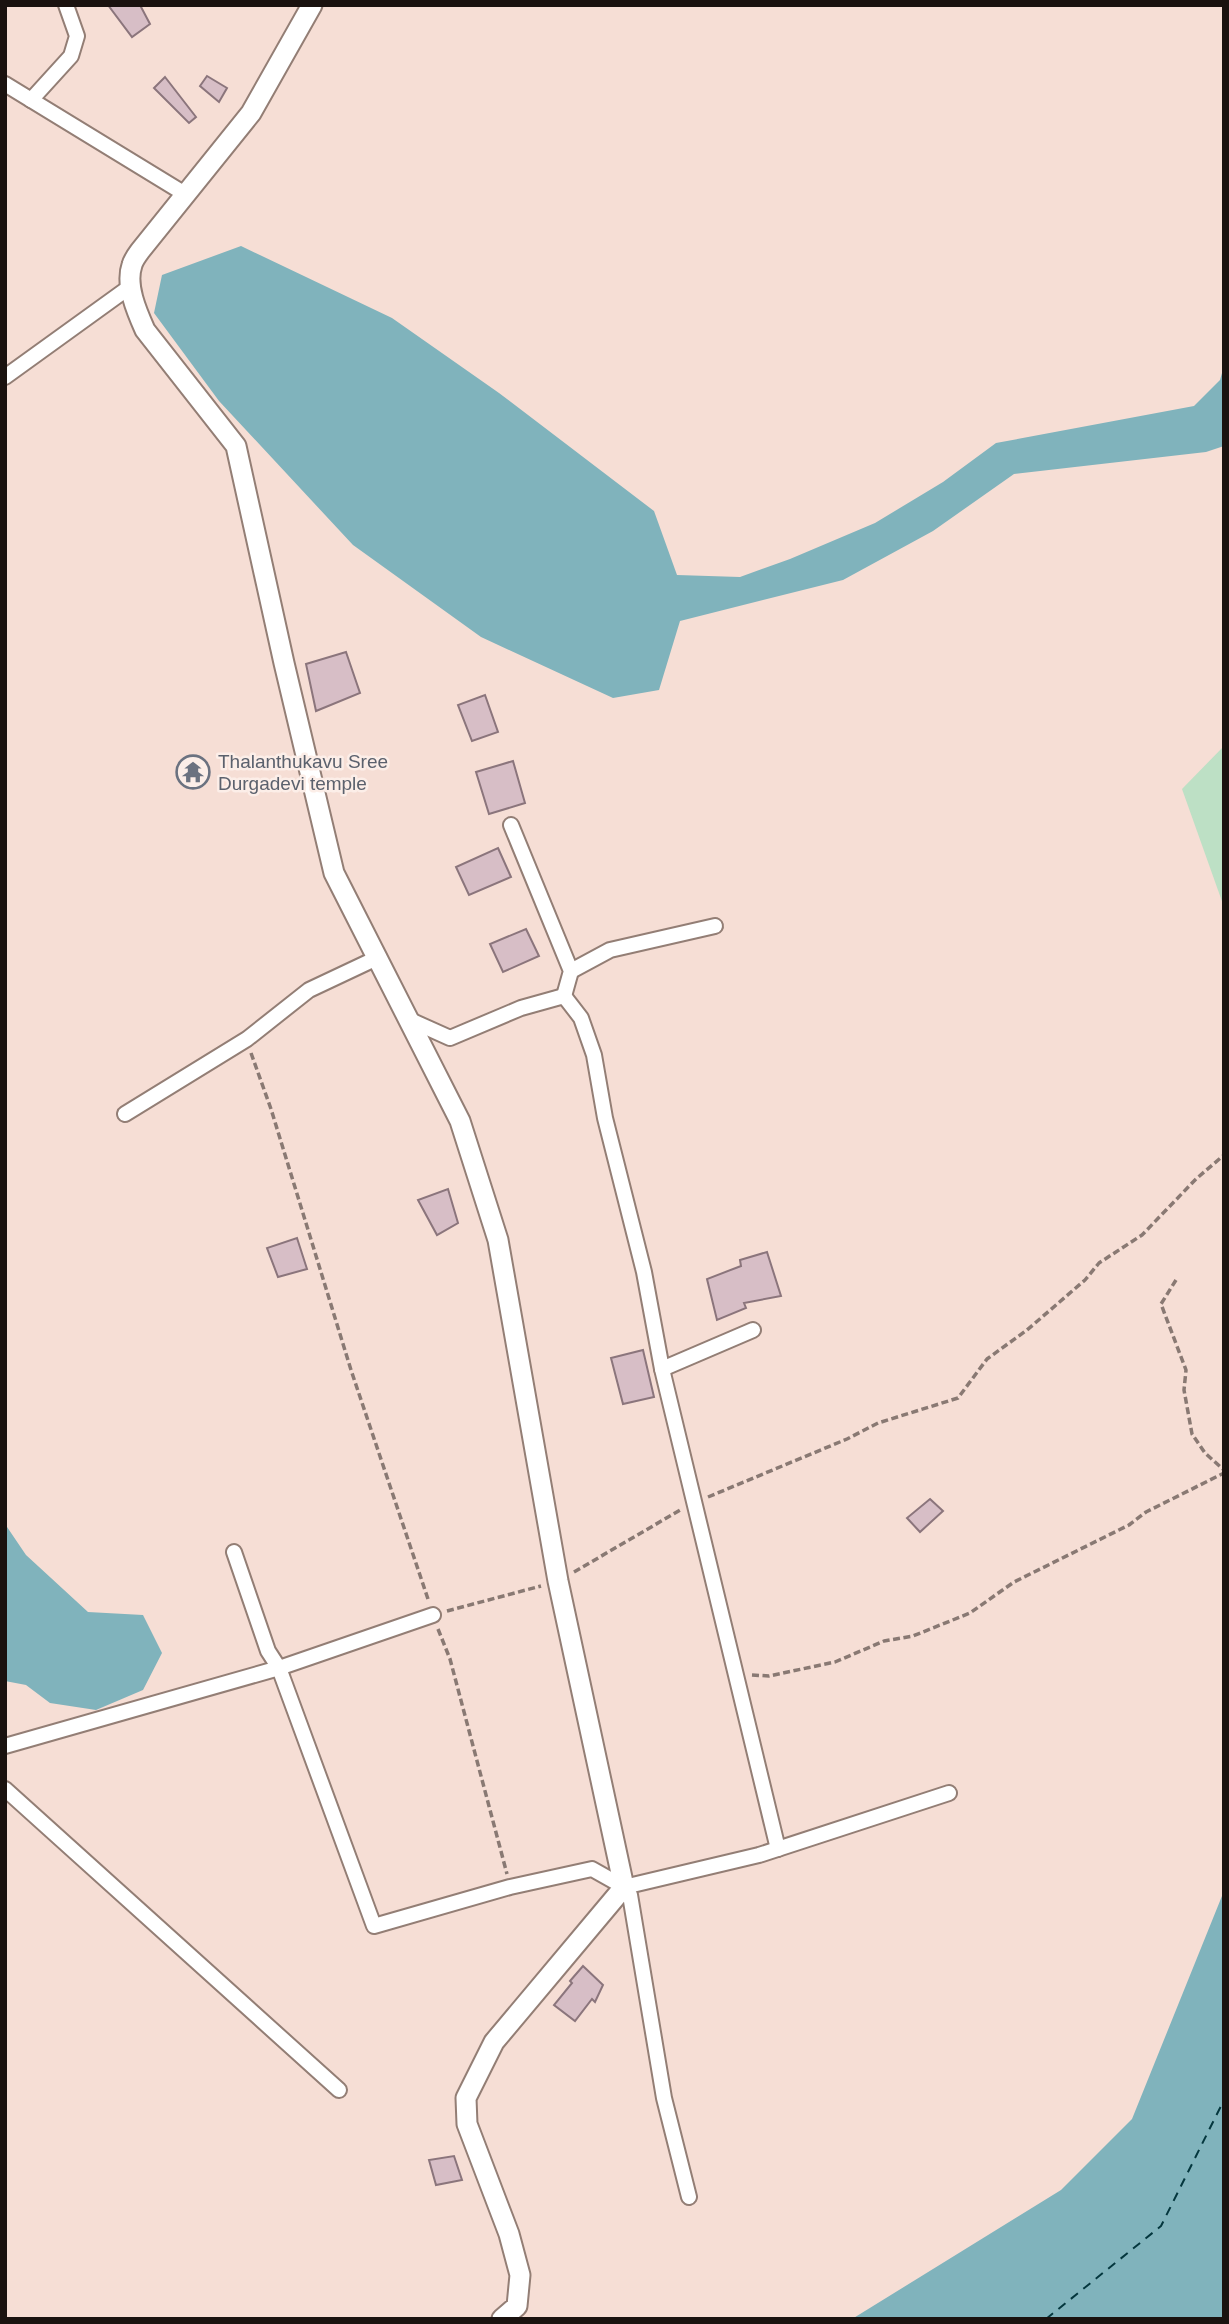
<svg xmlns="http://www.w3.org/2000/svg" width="1229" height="2324" font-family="Arial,sans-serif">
<rect width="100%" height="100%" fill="#f6ded5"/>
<polygon fill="#bde0c5" points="1224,746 1224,907 1182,789"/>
<g fill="#80b3bc">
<polygon points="241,246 392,318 499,393 654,511 677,575 740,577 790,559 875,523 943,482 996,443 1194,406 1220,380 1224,366 1224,446 1206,452 1014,474 933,531 843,580 680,621 659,690 613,698 481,637 353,545 219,401 154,313 162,275"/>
<polygon points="5,1524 26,1555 88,1612 143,1615 162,1653 143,1690 96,1710 50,1703 26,1685 5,1681"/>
<polygon points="1224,1891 1224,2319 852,2319 1061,2190 1132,2119"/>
</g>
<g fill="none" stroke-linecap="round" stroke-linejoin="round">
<polyline stroke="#04373e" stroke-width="2" stroke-dasharray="9 7" stroke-linecap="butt" points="1046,2319 1161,2226 1224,2100"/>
</g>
<g fill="#d7bec6" stroke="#8b757c" stroke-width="2">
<polygon points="108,5 140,5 150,24 132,37"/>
<polygon points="207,76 227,88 219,102 200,86"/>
<polygon points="165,77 196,117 189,123 154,88"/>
<polygon points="346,652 360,693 316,711 306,664"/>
<polygon points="485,695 498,732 472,741 458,705"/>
<polygon points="513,761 525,803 489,814 476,772"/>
<polygon points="498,848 511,877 469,895 456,867"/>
<polygon points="526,929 539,956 503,972 490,944"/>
<polygon points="448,1189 458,1223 437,1235 418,1200"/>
<polygon points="297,1238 307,1269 278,1277 267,1248"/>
<polygon points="767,1252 781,1296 744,1303 746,1308 717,1320 707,1279 741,1266 740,1260"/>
<polygon points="643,1350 654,1397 623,1404 611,1358"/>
<polygon points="930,1499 943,1511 920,1532 907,1518"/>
<polygon points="583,1966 603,1985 595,2002 592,1999 575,2021 554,2005 572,1983 570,1981"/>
<polygon points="454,2156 462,2180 436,2185 429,2160"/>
</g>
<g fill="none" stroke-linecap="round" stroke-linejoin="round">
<defs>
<g id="street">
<polyline points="5,84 185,194"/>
<polyline points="31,100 71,56 77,36 66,5"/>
<polyline points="5,377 131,286"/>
<polyline points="511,825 571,971 564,996"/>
<polyline points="571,971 610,950 715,926"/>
<polyline points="410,1020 450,1038 521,1008 564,996 581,1018 594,1055 605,1118 644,1272 662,1369 778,1849"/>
<polyline points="125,1114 247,1039 309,990 379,957"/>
<polyline points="662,1369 753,1330"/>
<polyline points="234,1552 268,1651 279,1668 374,1926 510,1887 592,1869 624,1887 630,1895 664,2098 689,2197"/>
<polyline points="5,1746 279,1668 433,1615"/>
<polyline points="5,1789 339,2090"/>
<polyline points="624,1887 759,1855 949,1793"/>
</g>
<path id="secondary" d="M 312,5 L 251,113 L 140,251 C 137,255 133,261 132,265 C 125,285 137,312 145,330 L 236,446 L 284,663 L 334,873 L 460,1121 L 498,1240 L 558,1581 L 624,1887 L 494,2042 L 466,2098 L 467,2124 L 509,2234 L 520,2275 L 517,2306 L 502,2319"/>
</defs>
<use href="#street" stroke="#937e75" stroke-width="18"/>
<use href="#secondary" stroke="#937e75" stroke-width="23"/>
<g stroke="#897973" stroke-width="3.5" stroke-dasharray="7 3.5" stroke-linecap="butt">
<polyline points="251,1053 271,1109 351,1370 429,1602"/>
<polyline points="1176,1280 1161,1304 1186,1370 1184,1390 1192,1434 1205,1453 1224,1470"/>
<polyline points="708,1497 847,1439 878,1423 958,1398 987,1359 1027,1330 1085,1280 1099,1263 1142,1235 1196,1179 1224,1155"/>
<polyline points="574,1572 682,1509"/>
<polyline points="447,1611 541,1586"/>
<polyline points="438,1629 450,1659 507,1874"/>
<polyline points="752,1675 769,1676 835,1662 884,1641 913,1636 970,1613 1014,1582 1129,1525 1146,1512 1224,1473"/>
</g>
<use href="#street" stroke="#fff" stroke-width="14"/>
<use href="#secondary" stroke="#fff" stroke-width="19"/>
</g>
<defs>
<symbol id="temple-ring" viewBox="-11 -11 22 22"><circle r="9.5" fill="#fceee8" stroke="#6b7280" stroke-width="1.5"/><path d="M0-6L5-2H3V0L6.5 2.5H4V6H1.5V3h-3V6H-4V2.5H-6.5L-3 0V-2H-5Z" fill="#6b7280"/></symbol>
</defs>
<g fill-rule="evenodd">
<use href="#temple-ring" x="174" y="753" width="38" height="38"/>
</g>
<g text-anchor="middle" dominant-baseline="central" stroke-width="5" stroke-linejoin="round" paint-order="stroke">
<g font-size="19" fill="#5b616d" stroke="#fceee8" text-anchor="start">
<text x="218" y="761">Thalanthukavu Sree<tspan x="218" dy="22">Durgadevi temple</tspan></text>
</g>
</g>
<rect width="1229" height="2324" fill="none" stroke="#1a120f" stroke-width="14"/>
</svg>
